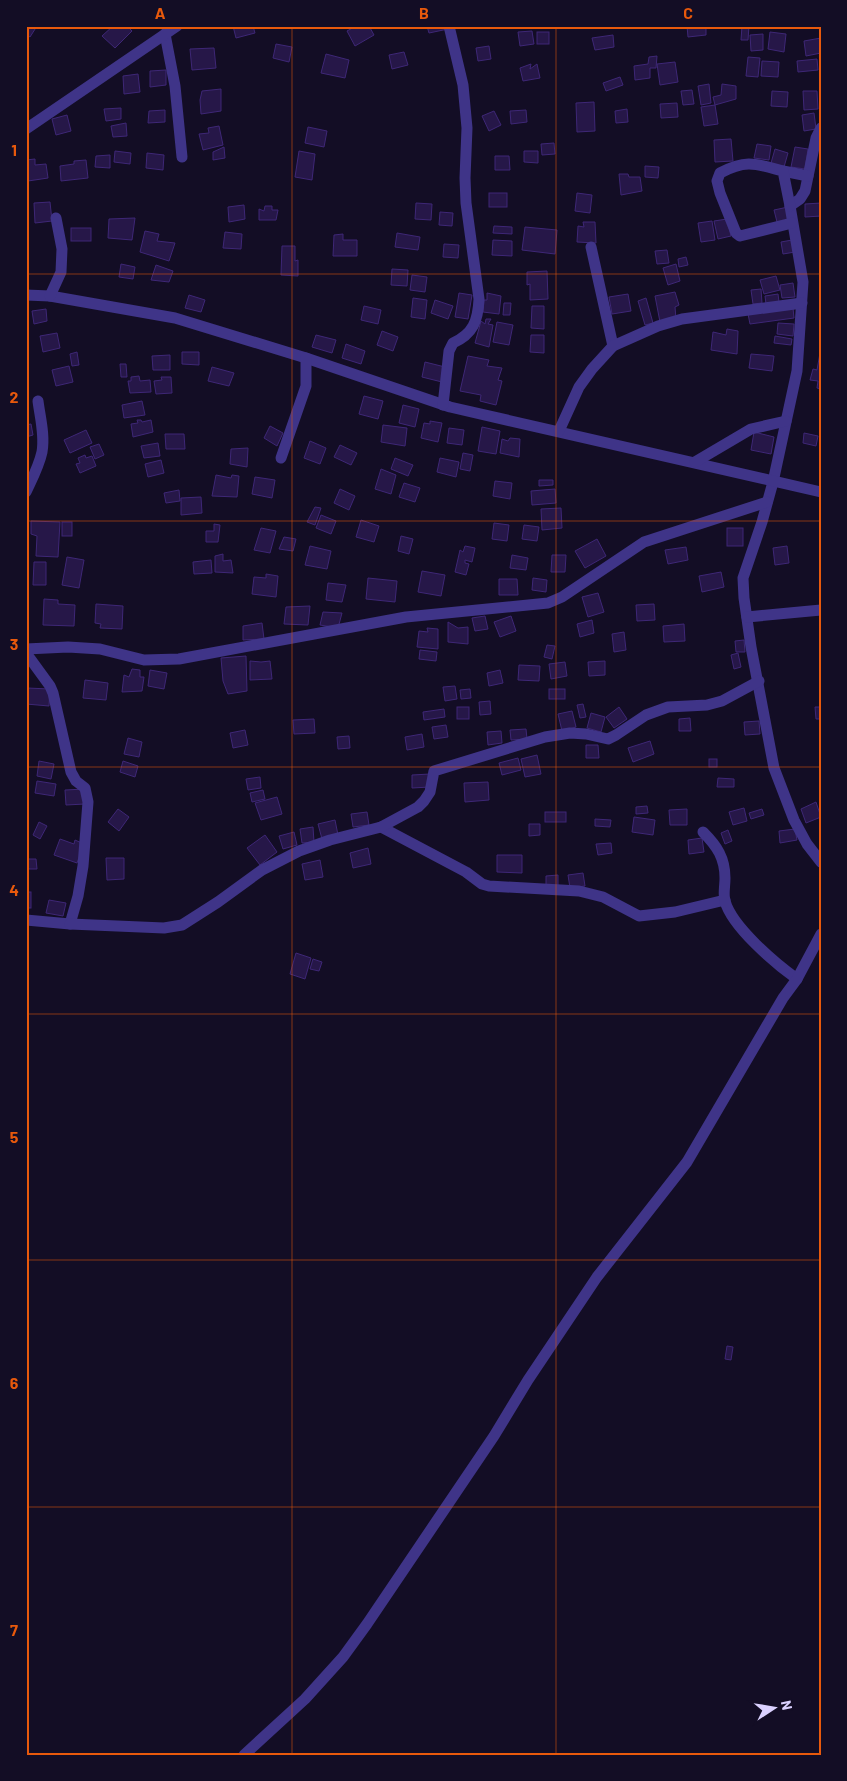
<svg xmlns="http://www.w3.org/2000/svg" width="847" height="1781" font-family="Barlow,sans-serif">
<rect width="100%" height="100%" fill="#130d25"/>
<g fill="#261748" stroke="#3e2776">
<polygon points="26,26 37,26 30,37 26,34"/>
<polygon points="113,26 127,26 132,31 115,48 102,36"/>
<polygon points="233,26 253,26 255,33 236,38"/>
<polygon points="356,26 369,26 374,35 355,46 347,31"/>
<polygon points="427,26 447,26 448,29 429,33"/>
<polygon points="687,26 706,26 706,35 688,37"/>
<polygon points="742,26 749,26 748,40 741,40"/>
<polygon points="532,31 534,44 520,46 518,32"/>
<rect x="537" y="32" width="12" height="12"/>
<polygon points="770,32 786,34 784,52 768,49"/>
<polygon points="763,34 763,50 751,51 750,35"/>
<polygon points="613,35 614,47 595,50 592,38"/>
<polygon points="821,38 821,53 806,56 804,41"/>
<polygon points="276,44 292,47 289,62 273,58"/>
<polygon points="489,46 491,59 478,61 476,48"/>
<polygon points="214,48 216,68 192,70 190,49"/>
<polygon points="404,52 408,65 392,69 389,55"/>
<polygon points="326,54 349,60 345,78 321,73"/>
<polygon points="657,56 656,68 650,68 650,78 635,80 634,66 648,64 649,57"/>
<polygon points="748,57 760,58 758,77 746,76"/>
<polygon points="817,59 818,70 798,72 797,61"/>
<polygon points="762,61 779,62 778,77 761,76"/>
<polygon points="675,62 678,82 660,85 657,64"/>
<polygon points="531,64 530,69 537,64 540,78 523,81 520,68"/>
<polygon points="166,70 166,85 150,87 150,71"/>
<polygon points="138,74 140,92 124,94 123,76"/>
<polygon points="620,77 623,85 606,91 603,83"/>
<polygon points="709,84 711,103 701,105 698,86"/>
<polygon points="722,84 736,86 736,99 715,105 713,97 721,95"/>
<polygon points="221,89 221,111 201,114 200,100 202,91"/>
<polygon points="692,90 694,104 683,105 681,91"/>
<polygon points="772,91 788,92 787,107 771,106"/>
<polygon points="803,91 817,91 818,109 804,110"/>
<polygon points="594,102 595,131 577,132 576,103"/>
<polygon points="677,103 678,117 661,118 660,104"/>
<polygon points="715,105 718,124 704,126 701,107"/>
<polygon points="121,108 121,119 106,121 104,109"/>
<polygon points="627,109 628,122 616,123 615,111"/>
<polygon points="165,110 165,122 148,123 149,111"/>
<polygon points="526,110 527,122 511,124 510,111"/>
<polygon points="494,111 501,125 489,131 482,116"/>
<polygon points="814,113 816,129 804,131 802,115"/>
<polygon points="67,115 71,131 56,135 52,119"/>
<polygon points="126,123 127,136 113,137 111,126"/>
<polygon points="219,126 223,145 203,150 199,134 209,133 208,128"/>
<polygon points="308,127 327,131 324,147 305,143"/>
<polygon points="731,139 733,161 715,162 714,140"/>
<polygon points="554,143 555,154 542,155 541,144"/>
<polygon points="757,144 771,146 769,160 754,158"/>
<polygon points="224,147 225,158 213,160 213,152"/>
<polygon points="795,147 808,149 805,169 791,167"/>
<polygon points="775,149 788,153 784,167 771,163"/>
<polygon points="115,151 131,153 130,164 114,162"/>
<polygon points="299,151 315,154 312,180 295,177"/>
<polygon points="524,151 538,151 538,163 524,162"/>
<polygon points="147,153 164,155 163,170 146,168"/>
<polygon points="110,155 110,168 95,167 96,156"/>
<polygon points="495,156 509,156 510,170 495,170"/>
<polygon points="35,159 35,165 46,164 48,178 28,181 26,160"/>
<polygon points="86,160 88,178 61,181 60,166 74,164 74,161"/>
<polygon points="645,166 659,167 658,178 645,177"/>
<polygon points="619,174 628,174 629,177 640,177 642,191 621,195"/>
<rect x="489" y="193" width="18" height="14"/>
<polygon points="577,193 592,195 590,213 575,211"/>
<polygon points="50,202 52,221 35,223 34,203"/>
<polygon points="416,203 432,204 431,220 415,219"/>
<polygon points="821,203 821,216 805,217 805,204"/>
<polygon points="244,205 245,219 229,222 228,207"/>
<polygon points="265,206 272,206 272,210 278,210 276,220 259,220 259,209 264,211"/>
<polygon points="788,207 790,220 777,222 774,210"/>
<polygon points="440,212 453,213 452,226 439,225"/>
<polygon points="135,218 132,240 108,238 109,219"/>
<polygon points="727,219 731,236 718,239 714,221"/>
<polygon points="712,221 715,240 701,242 698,223"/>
<polygon points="583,222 595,222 596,243 577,242 578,226 584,227"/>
<polygon points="494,226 512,227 512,234 493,233"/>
<polygon points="525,227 557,230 555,254 522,250"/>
<rect x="71" y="228" width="20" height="13"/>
<polygon points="145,231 159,234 157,241 175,243 169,261 140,252"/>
<polygon points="225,232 242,234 241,249 223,248"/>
<polygon points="397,233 420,237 418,250 395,247"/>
<polygon points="343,234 343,240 357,240 357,256 333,256 334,235"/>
<polygon points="493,240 512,241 512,256 492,255"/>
<polygon points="792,240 795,252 783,254 781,242"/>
<polygon points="444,244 459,245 458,258 443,257"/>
<polygon points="282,246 295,246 295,261 298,260 298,276 281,275"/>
<polygon points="667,250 669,263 657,264 655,251"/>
<polygon points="686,257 688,265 679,267 678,259"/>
<polygon points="121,264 135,267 133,279 119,277"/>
<polygon points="676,264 680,281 668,285 663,268"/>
<polygon points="156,265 173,271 169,282 151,280"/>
<polygon points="392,269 408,270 407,286 391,285"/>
<polygon points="547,271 548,299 530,300 530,284 527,285 527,272"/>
<polygon points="412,275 427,277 425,292 410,290"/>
<polygon points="776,276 780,290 764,294 760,280"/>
<polygon points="793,283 795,297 782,298 780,285"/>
<polygon points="761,289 762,303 753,304 751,290"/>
<polygon points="675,292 679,305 675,307 676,319 660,322 655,296"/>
<polygon points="459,293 472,295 468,319 455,317"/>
<polygon points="487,293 501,296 499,314 483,312 484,300 487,300"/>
<polygon points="628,294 631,311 612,314 609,297"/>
<polygon points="778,294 779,302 766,304 765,296"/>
<polygon points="189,295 205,300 201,312 185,308"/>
<polygon points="413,298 427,300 425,319 411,317"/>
<polygon points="646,298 653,323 645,325 638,301"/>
<polygon points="435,300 453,306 448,319 431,313"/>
<polygon points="504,303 511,303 510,315 503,315"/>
<polygon points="364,306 381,310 378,324 361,320"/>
<polygon points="532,306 544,306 544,329 531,328"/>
<polygon points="793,308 794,318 750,324 748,314"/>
<polygon points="46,309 47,321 34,324 32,311"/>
<polygon points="486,319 491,319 488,324 493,325 489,347 475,343 481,321 485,324"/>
<polygon points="497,322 513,325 509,345 493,342"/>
<polygon points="778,323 794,324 793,336 777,334"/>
<polygon points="727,329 738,331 737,354 711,350 713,332 726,335"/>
<polygon points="382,331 398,337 393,351 377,345"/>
<polygon points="57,333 60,348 43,352 40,336"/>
<polygon points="316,335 336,340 332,353 312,347"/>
<polygon points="531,335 544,335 544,353 530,352"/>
<polygon points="775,336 792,339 791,345 774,343"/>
<polygon points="346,344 365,351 361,364 342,358"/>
<polygon points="77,352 79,365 72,366 70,354"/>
<polygon points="182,352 199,352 199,365 182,364"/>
<polygon points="820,353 821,353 821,389 817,388 818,381 810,380 813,369 817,370"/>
<polygon points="751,354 774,356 772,371 749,368"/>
<polygon points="170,355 170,370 153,370 152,356"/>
<polygon points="468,356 489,360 487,366 502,368 498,380 502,381 496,405 480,401 481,395 460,391"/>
<polygon points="425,362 445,367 442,382 422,377"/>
<polygon points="120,364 126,364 127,377 121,377"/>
<polygon points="69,366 73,382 56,386 52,370"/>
<polygon points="212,367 234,373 229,386 208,381"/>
<polygon points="139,376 140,381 150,380 151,392 130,393 128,381 131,381 131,377"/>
<polygon points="161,377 171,377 172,393 156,394 154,381 162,380"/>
<polygon points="364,396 383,401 378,419 359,414"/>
<polygon points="142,401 145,415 124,418 122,405"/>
<polygon points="403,405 419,409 415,427 399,423"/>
<polygon points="137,420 141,420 142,422 151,420 153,432 133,437 131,424 138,423"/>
<polygon points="430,421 442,423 438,442 421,438 424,423 430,424"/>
<polygon points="31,424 33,435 26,437 26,425"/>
<polygon points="383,425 407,428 405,446 381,442"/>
<polygon points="270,426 283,433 277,446 264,438"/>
<polygon points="482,427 500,431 496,454 478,451"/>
<polygon points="449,428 464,430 462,445 447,443"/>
<polygon points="86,430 92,443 70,453 64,440"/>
<polygon points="754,432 774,437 771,454 751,450"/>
<polygon points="804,433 818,436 816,446 803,443"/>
<polygon points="165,434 184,434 185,449 166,449"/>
<polygon points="510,438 520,439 519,457 500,453 502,439 508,441"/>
<polygon points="310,441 326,448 320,464 304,458"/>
<polygon points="158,443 160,456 144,458 141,446"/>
<polygon points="99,444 104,455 95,459 90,447"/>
<polygon points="340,445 357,453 351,465 334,457"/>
<polygon points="248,448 247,467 230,464 231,449"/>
<polygon points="463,453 473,455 470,471 460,469"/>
<polygon points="85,455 86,458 92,456 96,466 80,473 76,464 80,463 78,458"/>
<polygon points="395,458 413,465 408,476 391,469"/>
<polygon points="440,458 459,462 456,477 437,472"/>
<polygon points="161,460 164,473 148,477 145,464"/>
<polygon points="381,469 396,475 391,494 375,489"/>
<polygon points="216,475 231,478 232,475 239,476 237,497 212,496"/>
<polygon points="255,477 275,480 272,498 252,494"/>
<polygon points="539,480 553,480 553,485 539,486"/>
<polygon points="495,481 512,483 510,499 493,496"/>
<polygon points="404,483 420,488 415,502 399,497"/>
<polygon points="340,489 355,496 349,510 334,503"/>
<polygon points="555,489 556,503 532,505 531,491"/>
<polygon points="179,490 180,501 166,503 164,493"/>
<polygon points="201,497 202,513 181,515 181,498"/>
<polygon points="315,507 321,508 315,525 307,522"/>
<polygon points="561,508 562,528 542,530 541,509"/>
<polygon points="321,515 336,521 331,534 316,528"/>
<polygon points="361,520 379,526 374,542 356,537"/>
<polygon points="31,521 60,522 58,557 36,556 37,536 31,534"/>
<rect x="62" y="522" width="10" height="14"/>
<polygon points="494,523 509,525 507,541 492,539"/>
<polygon points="214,524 220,525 218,542 206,542 206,531 214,531"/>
<polygon points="524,525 539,527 537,541 522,539"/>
<polygon points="261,528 276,531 270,553 254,550"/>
<rect x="727" y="528" width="16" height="18"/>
<polygon points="401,536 413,539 409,554 398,551"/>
<polygon points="284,537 296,539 293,551 279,549"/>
<polygon points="597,539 606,556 585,568 575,551"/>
<polygon points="310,546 331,551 327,569 305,565"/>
<polygon points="465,546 475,548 472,562 465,560 465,563 469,564 466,575 455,572 460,550 463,552"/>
<polygon points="787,546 789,563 775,565 773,548"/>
<polygon points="686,547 688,560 668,564 665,550"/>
<polygon points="223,554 223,561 231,560 233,573 215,572 215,556"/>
<polygon points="512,555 528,558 526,570 510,568"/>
<polygon points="552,555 566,555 565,572 551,572"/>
<polygon points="67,557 84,560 79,588 62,585"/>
<polygon points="211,560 212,573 194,574 193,562"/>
<polygon points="34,562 46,562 46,585 33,585"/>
<polygon points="422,571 445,575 441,596 418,592"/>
<polygon points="721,572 724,587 702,592 699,576"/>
<polygon points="266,574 278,576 276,597 252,594 254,577 266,578"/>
<polygon points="368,578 397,581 395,602 366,599"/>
<polygon points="533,578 547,580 546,592 532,590"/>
<polygon points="499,579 517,579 518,595 499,595"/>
<polygon points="328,583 346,585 342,602 326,600"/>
<polygon points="598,593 604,612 588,617 582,597"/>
<polygon points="44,599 58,600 58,604 75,605 74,626 43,625"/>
<polygon points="96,604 123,606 122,629 100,628 101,624 95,623"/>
<polygon points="654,604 655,620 637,621 636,605"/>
<polygon points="310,606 308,625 284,624 286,607"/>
<polygon points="323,612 342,613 338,628 320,625"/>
<polygon points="485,616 488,629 475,631 472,618"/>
<polygon points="511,616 516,631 500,637 494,622"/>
<polygon points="592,620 594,633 580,637 577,624"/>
<polygon points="448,622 458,628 468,627 468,644 448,642"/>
<polygon points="262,623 264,639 243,640 243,626"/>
<polygon points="684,624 685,641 664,642 663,626"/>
<polygon points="427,628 438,629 438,649 417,647 419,631 428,632"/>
<polygon points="624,632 626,650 614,652 612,634"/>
<polygon points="744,640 745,652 736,652 735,641"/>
<polygon points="547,645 555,646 552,659 544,657"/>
<polygon points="420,650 437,652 436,661 419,659"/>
<polygon points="738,653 741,667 734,669 731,655"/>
<polygon points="246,656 247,691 228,694 223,681 221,658"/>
<polygon points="250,661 261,662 270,661 272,679 250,680"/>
<polygon points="605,661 605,675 589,676 588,662"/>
<polygon points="565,662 567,676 551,679 549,664"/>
<polygon points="519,665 540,666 539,681 518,680"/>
<polygon points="132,669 140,670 140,677 144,677 142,691 122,692 124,675 129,677"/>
<polygon points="150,670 167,673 164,689 148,686"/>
<polygon points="500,670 503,683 489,686 487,673"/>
<polygon points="85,680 108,683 106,700 83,698"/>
<polygon points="455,686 457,699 445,701 443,687"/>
<polygon points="27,688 50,689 49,706 26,704"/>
<polygon points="470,689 471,698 461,699 460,690"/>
<rect x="549" y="689" width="16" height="10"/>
<polygon points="490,701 491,714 480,715 479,702"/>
<polygon points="583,704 586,717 580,718 577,705"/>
<rect x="457" y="707" width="12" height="12"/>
<polygon points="619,707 627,719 614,728 606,717"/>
<polygon points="815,707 821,707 821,719 816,719"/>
<polygon points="444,709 445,717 424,720 423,712"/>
<polygon points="572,711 576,727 562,731 558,714"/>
<polygon points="591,713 605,717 601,732 587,728"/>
<polygon points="690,718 691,731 679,731 679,719"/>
<polygon points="314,719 315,733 294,734 293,720"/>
<polygon points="759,721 760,734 745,735 744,722"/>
<polygon points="446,725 448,737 434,739 432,727"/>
<polygon points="526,729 527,739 511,740 510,730"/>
<polygon points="245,730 248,745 233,748 230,733"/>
<polygon points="501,731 502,743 488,745 487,732"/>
<polygon points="422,734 424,747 407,750 405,737"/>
<polygon points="349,736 350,748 338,749 337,737"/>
<polygon points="128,738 142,742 139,757 124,754"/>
<polygon points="650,741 654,754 633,762 628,748"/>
<polygon points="586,745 598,745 599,758 586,758"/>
<polygon points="537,755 541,774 525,777 521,759"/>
<polygon points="518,758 521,770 502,775 499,763"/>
<rect x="709" y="759" width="8" height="8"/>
<polygon points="39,761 54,764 51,779 37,776"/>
<polygon points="123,761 138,766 135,777 120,772"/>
<polygon points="430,774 430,787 412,788 412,775"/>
<polygon points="260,777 261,788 248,790 246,779"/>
<polygon points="718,778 734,779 734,787 717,787"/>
<polygon points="37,781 56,784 54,796 35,793"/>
<polygon points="488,782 489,800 465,802 464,783"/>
<polygon points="85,789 85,804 66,805 65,790"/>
<polygon points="263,790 265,799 252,802 250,793"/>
<polygon points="277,797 282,814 261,820 255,803"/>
<polygon points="816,802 821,817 806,823 801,809"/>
<polygon points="647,806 648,813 636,814 636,807"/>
<polygon points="744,808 747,821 733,825 729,812"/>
<polygon points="118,809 129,817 119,831 108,822"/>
<polygon points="687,809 687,825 670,825 669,810"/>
<polygon points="762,809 764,815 751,819 749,813"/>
<polygon points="367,812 369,825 353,827 351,814"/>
<rect x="545" y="812" width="21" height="10"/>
<polygon points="634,817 655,820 653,835 632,832"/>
<polygon points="595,819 611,820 610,827 595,826"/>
<polygon points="335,820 338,835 322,839 318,824"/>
<polygon points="39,822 47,826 40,839 33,835"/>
<polygon points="529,824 540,824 540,835 529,836"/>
<polygon points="313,827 314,842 302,843 300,829"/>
<polygon points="795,829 797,840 780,843 779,831"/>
<polygon points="728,830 732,841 725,844 721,833"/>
<polygon points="294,832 297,845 283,849 279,836"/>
<polygon points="265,835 277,852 260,865 247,848"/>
<polygon points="702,838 704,852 689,854 688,840"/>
<polygon points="60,839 74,844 75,840 84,844 77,863 54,855"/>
<polygon points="611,843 612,853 598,855 596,844"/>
<polygon points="368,848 371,864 353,868 350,853"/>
<polygon points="497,855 522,855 522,873 497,872"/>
<polygon points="106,858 124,858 124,879 107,880"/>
<polygon points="26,859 36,859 37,869 26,869"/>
<polygon points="320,860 323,877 305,880 302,864"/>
<polygon points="583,873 585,886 570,888 568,875"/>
<polygon points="558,875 558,886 546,887 546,876"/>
<rect x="26" y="892" width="5" height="16"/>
<polygon points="49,900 66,903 63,916 46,913"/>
<polygon points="296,953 311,958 305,979 290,974"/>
<polygon points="313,959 322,962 319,971 310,969"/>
<polygon points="727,1346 733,1347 731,1360 725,1359"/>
</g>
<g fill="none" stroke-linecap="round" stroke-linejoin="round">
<g stroke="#3f3488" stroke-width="11">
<polyline points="165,34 175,86 182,157"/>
<polyline points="821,128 816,138 805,191 800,199 790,206 803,282 797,371 773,482 762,522 743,578 744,598 751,647 774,768 794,820 807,844 821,862"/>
<polyline points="26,129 177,26"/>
<polyline points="783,171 808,176"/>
<path d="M 790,206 L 783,171 C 756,164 747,159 720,173 L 717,181 L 720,193 L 736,233 L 740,236 L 792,223"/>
<polyline points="591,247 613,346"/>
<polyline points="26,295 50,296 175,318 306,358 450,407 821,492"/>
<polyline points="50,296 61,272 62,249 56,218"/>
<path d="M 443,405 L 449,351 L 453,343 C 473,334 478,321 479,299 L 466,203 L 465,178 L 467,128 L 463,85 L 449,26"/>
<polyline points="559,431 579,387 592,369 613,346 658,326 682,319 802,303"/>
<polyline points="281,458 306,386 306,358"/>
<polyline points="695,462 751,429 786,421"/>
<path d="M 26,492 C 32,479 39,466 42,452 C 45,435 40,417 38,401"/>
<polyline points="747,617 821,610"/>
<polyline points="26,649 68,647 100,649 144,660 179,659 406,617 548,603 562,597 644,542 767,502"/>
<polyline points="26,653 50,686 53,693 71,772 76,781 85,788 88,802 83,866 78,896 70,924 26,920"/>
<polyline points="381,827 466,872 482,884 489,886 579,891 603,897 639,916 675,912 725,900"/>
<path d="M 703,832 C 717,846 725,858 725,878 C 725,886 723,895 725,901 C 732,927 776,964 797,979"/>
<polyline points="70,924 164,928 182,925 218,902 262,870 299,851 330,840 381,827 418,807 424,801 430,792 434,771 545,737 570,733 586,734 608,739 616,735 646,715 668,707 707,705 722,701 759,681"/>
<polyline points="244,1755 305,1699 343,1657 367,1624 494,1436 528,1380 597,1277 687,1162 783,998 797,979 821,934"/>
</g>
</g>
<path fill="none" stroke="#e8590c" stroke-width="1" stroke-opacity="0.55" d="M 292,26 L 292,1755M 556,26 L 556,1755M 26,274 L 821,274M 26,521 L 821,521M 26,767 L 821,767M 26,1014 L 821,1014M 26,1260 L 821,1260M 26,1507 L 821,1507"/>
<rect width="847" height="1781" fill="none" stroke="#130d25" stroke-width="55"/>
<g transform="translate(774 1708) rotate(78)" stroke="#130d25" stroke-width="4" paint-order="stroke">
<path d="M0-4L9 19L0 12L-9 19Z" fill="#dbd1ff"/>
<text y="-8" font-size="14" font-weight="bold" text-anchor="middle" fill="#dbd1ff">N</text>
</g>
<rect x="28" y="28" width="792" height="1726" fill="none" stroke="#e8590c" stroke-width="2"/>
<g font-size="16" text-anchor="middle" font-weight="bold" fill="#e8590c">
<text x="160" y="19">A</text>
<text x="424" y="19">B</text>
<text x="688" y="19">C</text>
<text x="14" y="156">1</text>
<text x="14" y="403">2</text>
<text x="14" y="650">3</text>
<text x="14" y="896">4</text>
<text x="14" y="1143">5</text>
<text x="14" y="1389">6</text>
<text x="14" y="1636">7</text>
</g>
</svg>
